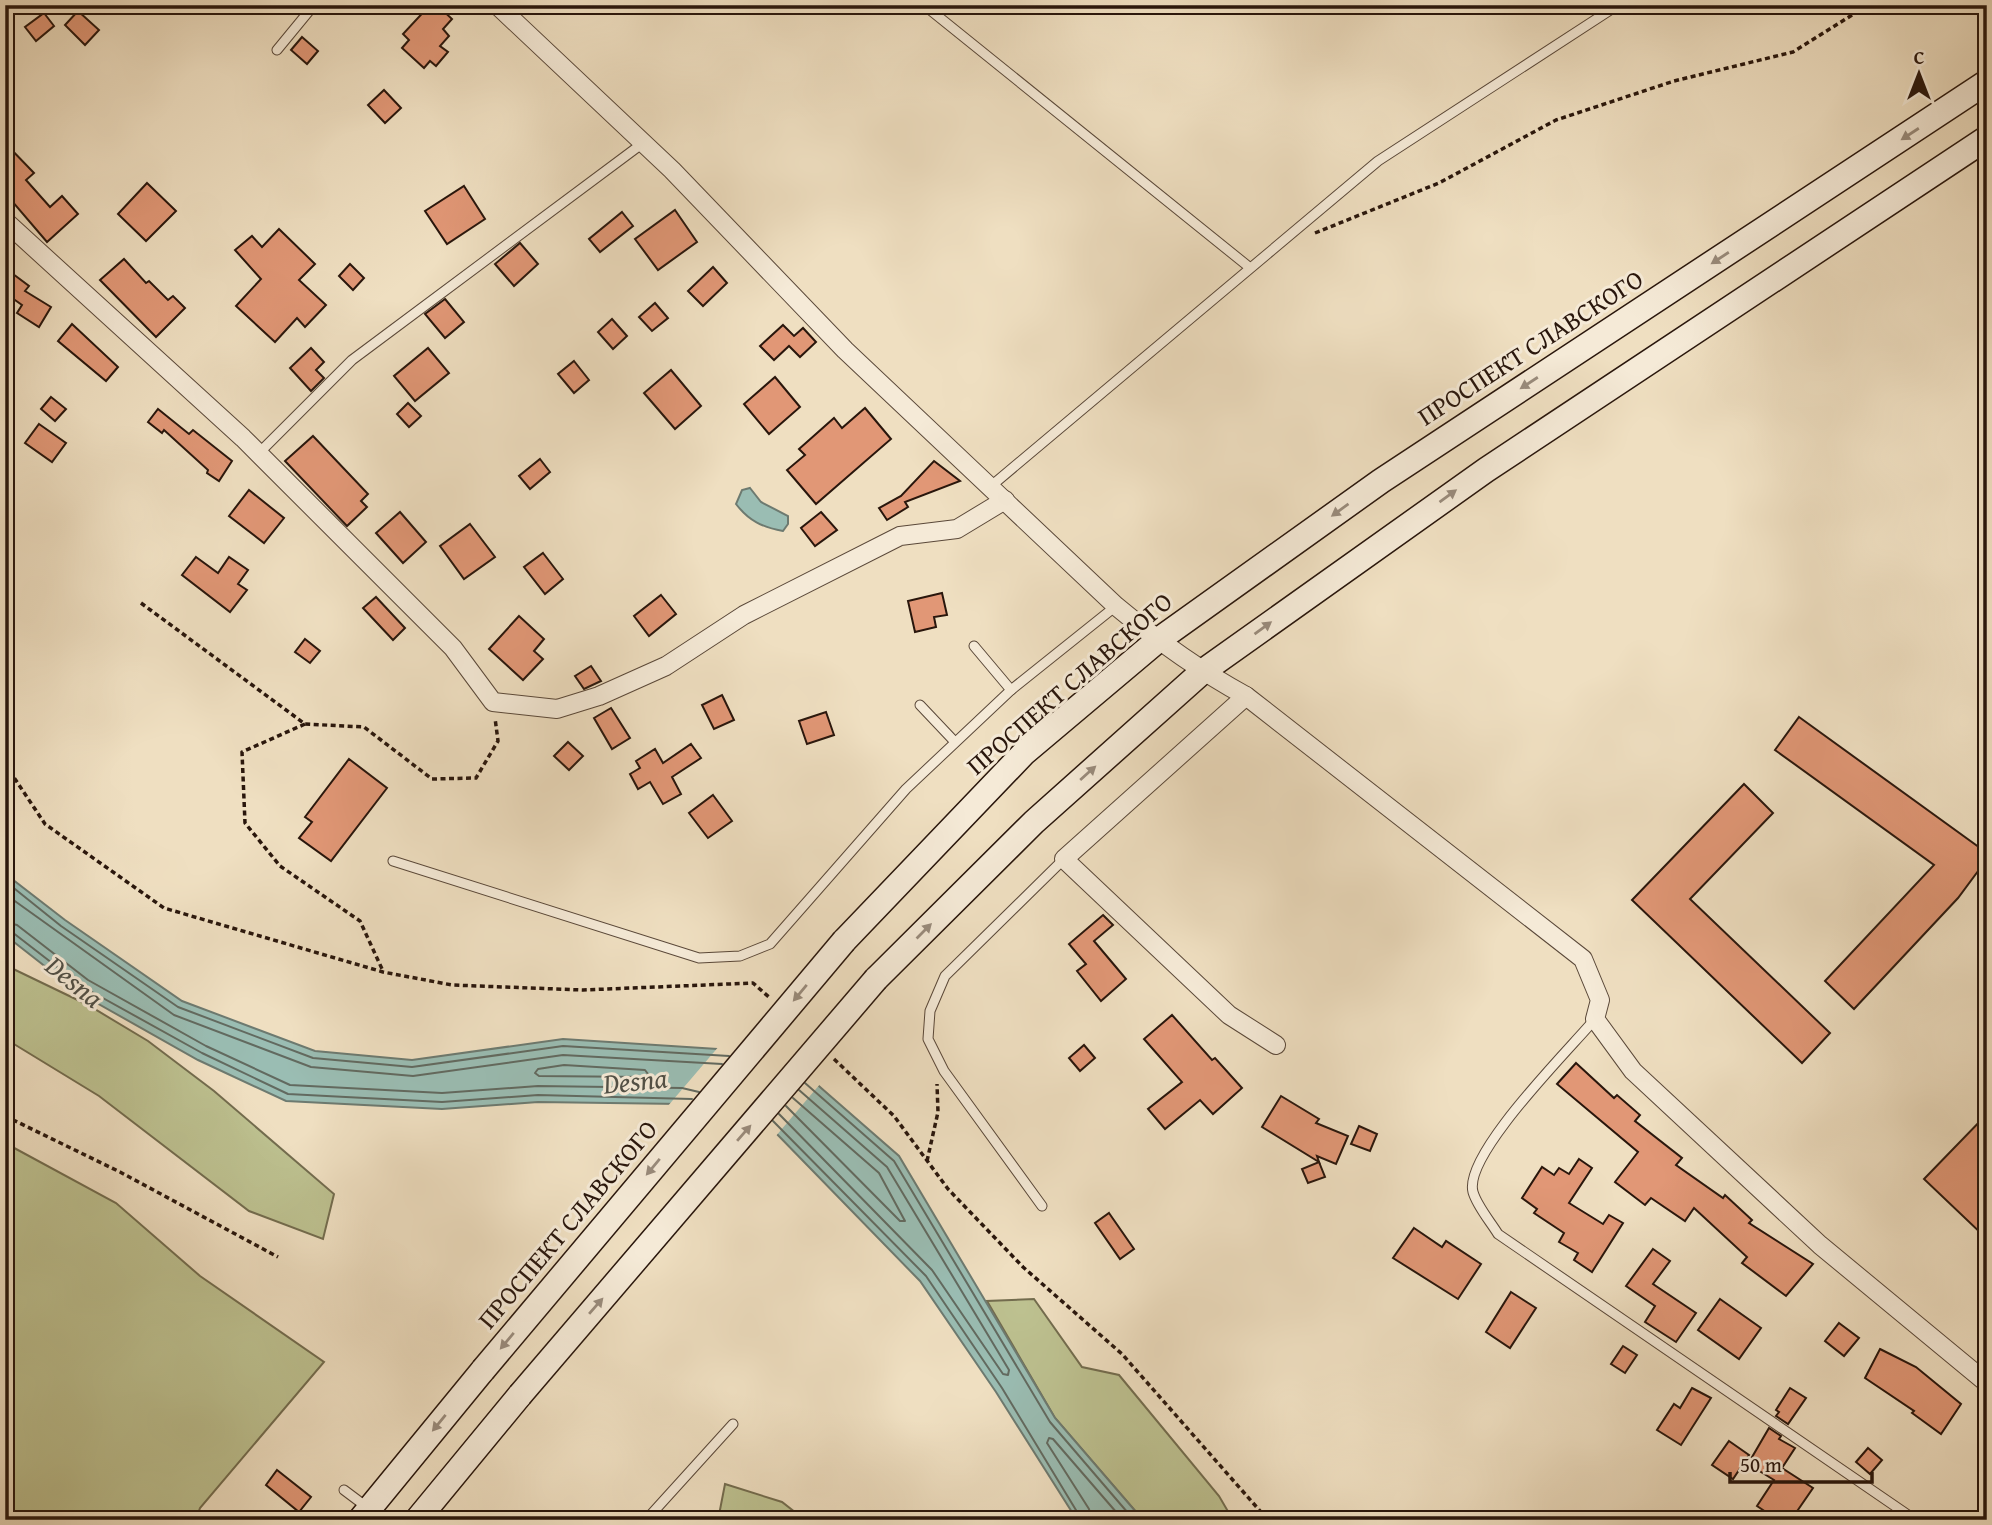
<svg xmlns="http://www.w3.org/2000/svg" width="1992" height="1525" font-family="'Gentium Book Plus',serif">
<rect width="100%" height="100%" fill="#efdfc1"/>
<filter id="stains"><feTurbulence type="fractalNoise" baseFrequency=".00286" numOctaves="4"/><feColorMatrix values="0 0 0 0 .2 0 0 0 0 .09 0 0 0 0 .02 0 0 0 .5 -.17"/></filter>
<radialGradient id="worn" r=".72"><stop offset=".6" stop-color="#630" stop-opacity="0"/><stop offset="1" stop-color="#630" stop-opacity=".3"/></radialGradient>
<g fill="#bdc190" stroke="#736c4e" stroke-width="2">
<polygon points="5,965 88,1005 148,1041 214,1091 334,1194 323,1239 249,1211 99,1096 9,1041 5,1038"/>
<polygon points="5,1143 116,1203 200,1276 324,1362 200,1508 196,1520 5,1520"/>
<polygon points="1034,1299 1082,1367 1119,1375 1219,1496 1233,1520 1143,1520 1055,1418 987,1301"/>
<polygon points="725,1484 782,1502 805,1520 718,1520"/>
</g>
<g fill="#9abdb3" stroke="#6d7a70" stroke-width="2">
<path d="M 750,488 L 761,502 L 788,516 L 788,524 L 783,531 C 762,527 749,521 736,504 L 742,490 Z"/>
<polygon points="5,869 12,879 65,920 182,1001 315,1051 412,1060 563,1039 781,1053 899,1156 1055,1418 1143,1520 1077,1520 996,1392 920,1281 771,1128 681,1104 538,1102 442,1109 286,1101 198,1060 79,993 5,935"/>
</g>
<polygon fill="#efdfc1" points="720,1045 782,1050 821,1083 775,1137 769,1131 681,1107 667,1107"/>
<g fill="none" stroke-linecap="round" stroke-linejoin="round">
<g stroke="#626a60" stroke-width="2">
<polyline points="5,881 61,926 178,1007 313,1058 412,1067 563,1046 729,1056"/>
<polyline points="5,894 174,1015 311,1067 413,1076 563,1055 722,1064"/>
<polyline points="5,922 17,925 88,980 206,1046 290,1085 442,1093 538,1086 682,1088 699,1092"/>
<polyline points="5,930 12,932 83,987 202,1053 288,1094 442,1102 538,1095 692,1099"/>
<polygon points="564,1065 645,1070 648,1074 645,1077 539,1076 535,1073 538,1069"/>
<polyline points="805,1083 894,1161 1050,1422 1134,1520"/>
<polyline points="786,1106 900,1221 905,1221 879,1173 793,1098"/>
<polyline points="779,1114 932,1270 1003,1374 1008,1375 1009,1370 887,1167 799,1090"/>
<polyline points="773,1121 926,1276 1002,1388 1082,1520"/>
<polyline points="1091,1520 1089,1509 1047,1443 1049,1438 1053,1439 1123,1520"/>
</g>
</g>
<g fill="#e19776" stroke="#29160c" stroke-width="2">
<polygon points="430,5 437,5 452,19 443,29 449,36 440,46 448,52 436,66 430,61 424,68 402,48 409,40 403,34"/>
<polygon points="78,11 99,30 85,45 65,25"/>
<polygon points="44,13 54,26 36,41 25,27"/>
<polygon points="302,37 318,51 307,64 291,50"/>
<polygon points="384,90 401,108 385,123 368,105"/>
<polygon points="5,143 34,173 26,180 50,207 62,196 78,214 47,242 5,193"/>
<polygon points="147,183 176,211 146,241 118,214"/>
<polygon points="464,186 485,219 447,244 425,211"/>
<polygon points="675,210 697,242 658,270 635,239"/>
<polygon points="622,212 633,226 600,252 589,239"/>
<polygon points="279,229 315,264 299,280 326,305 305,327 297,318 275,342 236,306 261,279 235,250 252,236 262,247"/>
<polygon points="520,243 538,264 514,286 495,264"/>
<polygon points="124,259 146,283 149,281 168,300 173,296 185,308 156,337 100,280"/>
<polygon points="350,264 364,278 353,290 339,276"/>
<polygon points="713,267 727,283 703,306 688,291"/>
<polygon points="5,268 29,286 25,291 51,307 39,327 17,313 22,305 5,293"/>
<polygon points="445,299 464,322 445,338 425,314"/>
<polygon points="655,303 668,318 652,331 639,317"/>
<polygon points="612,319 627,336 613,349 598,332"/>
<polygon points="72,324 118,367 106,381 58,341"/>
<polygon points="783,325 794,336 803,328 816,342 800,357 789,346 774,360 760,346"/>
<polygon points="311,348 324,362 316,370 324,378 311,391 290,368"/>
<polygon points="428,348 449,373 415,401 394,376"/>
<polygon points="574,361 589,380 574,393 558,374"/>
<polygon points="671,370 701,406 675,429 644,393"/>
<polygon points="775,377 800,407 769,434 744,404"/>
<polygon points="51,397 66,409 55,421 41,409"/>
<polygon points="408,403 421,416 409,427 397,414"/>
<polygon points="865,408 891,439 816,504 787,470 805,455 799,449 834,418 842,428"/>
<polygon points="158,409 189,434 193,430 232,461 219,481 207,473 208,470 164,430 162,433 148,422"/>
<polygon points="39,424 66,443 52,462 25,443"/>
<polygon points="313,436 368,494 361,501 367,507 347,526 285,461"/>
<polygon points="540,459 550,472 530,489 519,476"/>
<polygon points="934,461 960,481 905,502 908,507 887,520 879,508 901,496"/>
<polygon points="249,490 284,518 264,543 229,516"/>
<polygon points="400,512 426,542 403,563 376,533"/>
<polygon points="821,512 837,530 815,546 801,528"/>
<polygon points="470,524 495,557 464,579 440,546"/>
<polygon points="543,553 563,579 545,594 524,567"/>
<polygon points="196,557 218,573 229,557 248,570 238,584 247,590 230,612 182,575"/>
<polygon points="942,593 947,615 934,617 936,627 915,632 908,601"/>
<polygon points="661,595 676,614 649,636 634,616"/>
<polygon points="376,597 405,628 393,640 363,608"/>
<polygon points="519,616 544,639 534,651 543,659 523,680 489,649"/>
<polygon points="305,639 320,651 310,663 295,652"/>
<polygon points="591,666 601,681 584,689 575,676"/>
<polygon points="722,695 734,720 714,729 702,705"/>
<polygon points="611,708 630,738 612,749 594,718"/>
<polygon points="826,712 834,735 807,744 799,721"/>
<polygon points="1799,717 1987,853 1987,859 1958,898 1854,1009 1825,981 1934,865 1775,750"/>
<polygon points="568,742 583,756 569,770 554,756"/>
<polygon points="691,744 701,758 672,777 681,794 663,804 650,782 638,789 630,774 640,768 636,761 655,749 663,763"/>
<polygon points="349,759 387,788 331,861 299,838 312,822 305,817"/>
<polygon points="1744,784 1773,813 1690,899 1830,1033 1802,1063 1632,900"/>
<polygon points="713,795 732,821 708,838 689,813"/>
<polygon points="1103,915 1113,925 1094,941 1126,979 1101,1001 1077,971 1086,964 1069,944"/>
<polygon points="1172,1015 1212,1060 1215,1058 1242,1088 1213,1114 1200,1100 1165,1129 1148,1109 1182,1082 1144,1039"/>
<polygon points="1084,1045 1095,1058 1080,1071 1069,1058"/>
<polygon points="1576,1063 1614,1098 1617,1095 1640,1115 1635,1121 1682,1158 1676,1165 1723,1198 1725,1195 1752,1220 1749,1223 1813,1264 1786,1296 1742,1263 1747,1257 1694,1208 1685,1221 1651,1198 1645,1205 1615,1182 1638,1152 1557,1084"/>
<polygon points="1281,1096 1319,1119 1316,1123 1348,1136 1336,1164 1317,1156 1319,1162 1262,1127"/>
<polygon points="1987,1114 1987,1239 1924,1179"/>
<polygon points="1359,1126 1377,1134 1370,1151 1351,1144"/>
<polygon points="1579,1159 1592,1168 1569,1203 1603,1224 1609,1215 1623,1223 1592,1272 1574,1260 1578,1253 1559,1242 1564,1233 1534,1213 1537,1209 1522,1198 1542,1167 1554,1175 1559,1168 1569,1174"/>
<polygon points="1319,1162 1325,1177 1308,1183 1302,1169"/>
<polygon points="1109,1213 1134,1249 1120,1259 1095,1223"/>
<polygon points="1414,1228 1442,1247 1446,1241 1481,1264 1458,1299 1393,1258"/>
<polygon points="1653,1249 1670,1261 1653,1284 1696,1313 1676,1342 1645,1322 1655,1306 1626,1286"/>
<polygon points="1511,1292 1536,1308 1510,1348 1486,1332"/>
<polygon points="1720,1299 1761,1328 1739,1359 1698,1330"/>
<polygon points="1839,1323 1859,1338 1844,1356 1825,1341"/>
<polygon points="1623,1346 1637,1355 1625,1373 1611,1364"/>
<polygon points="1880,1349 1916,1367 1961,1404 1941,1434 1912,1413 1914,1411 1865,1378"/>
<polygon points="1692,1388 1711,1398 1681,1445 1657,1430 1674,1404 1680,1408"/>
<polygon points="1790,1388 1806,1398 1788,1424 1776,1416 1779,1412 1776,1410"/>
<polygon points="1769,1428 1781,1436 1779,1439 1795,1448 1782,1468 1813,1488 1791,1520 1778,1520 1757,1506 1774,1480 1748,1464"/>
<polygon points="1729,1441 1749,1455 1733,1479 1712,1465"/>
<polygon points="1868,1448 1882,1460 1870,1474 1856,1462"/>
<polygon points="277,1470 311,1497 299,1512 266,1485"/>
</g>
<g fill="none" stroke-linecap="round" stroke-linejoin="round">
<defs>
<g id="service">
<polyline points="924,5 1249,267"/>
<polyline points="277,50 314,5"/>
<polyline points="258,454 352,360 643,143"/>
<polyline points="990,487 1378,161 1618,5"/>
<polyline points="974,646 1011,690"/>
<polyline points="920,705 955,742"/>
<polyline points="393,861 699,958 740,956 770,944 906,789 1011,690 1116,606"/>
<path d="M 1595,1019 C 1569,1050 1463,1155 1473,1192 C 1477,1206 1490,1221 1498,1234 L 1908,1515 L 1905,1520"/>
<polyline points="1042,1206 944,1071 928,1039 930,1011 945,976 1064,859"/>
<polyline points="344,1490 368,1508"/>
<polyline points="646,1520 733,1424"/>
</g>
<g id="minor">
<path d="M 497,5 L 672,170 L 845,350 L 1116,606 C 1158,641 1198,670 1246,696 L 1583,959 L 1600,1000 L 1595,1019 L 1633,1071 L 1820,1245 L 1987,1383"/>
<polyline points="5,221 243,438 453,648 493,702 557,709 599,696 666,666 744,615 900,536 957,529 1005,500"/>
<polyline points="1246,696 1064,859 1229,1015 1276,1045"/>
</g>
<g id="secondary">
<polyline points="844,941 1024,753 1157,641 1381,481 1987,82"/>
<polyline points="876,979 1034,822 1202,672 1486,470 1987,138"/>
<polyline points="360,1520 483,1370"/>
<polyline points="417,1520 520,1395"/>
</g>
</defs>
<use href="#service" stroke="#5a4839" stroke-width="11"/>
<use href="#minor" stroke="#5a4839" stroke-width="20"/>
<use href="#secondary" stroke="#29160c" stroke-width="27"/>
<g stroke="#29160c" stroke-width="3.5" stroke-dasharray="5 3.5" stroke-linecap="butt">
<polyline points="1315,233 1439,183 1556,120 1674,81 1793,52 1868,5"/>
<polyline points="141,603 305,724 364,727 432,779 476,778 498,741 495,718"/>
<polyline points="305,724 242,752 245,823 280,866 360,921 383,971"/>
<polyline points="5,764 45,824 164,908 383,972 452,985 583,990 753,983 770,998"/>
<polyline points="834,1059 894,1116 948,1189 1023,1267 1122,1354 1268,1520"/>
<polyline points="5,1116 120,1172 278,1257"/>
<polyline points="927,1161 938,1112 937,1084"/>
</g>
<use href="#service" stroke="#f5ead7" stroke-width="9"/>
<use href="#minor" stroke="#f5ead7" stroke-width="18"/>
<use href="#secondary" stroke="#f5ead7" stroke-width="24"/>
<defs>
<g id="secondary-bridge">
<polyline points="483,1370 844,941"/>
<polyline points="520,1395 876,979"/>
</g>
</defs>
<use href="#secondary-bridge" stroke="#29160c" stroke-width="27" stroke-linecap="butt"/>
<use href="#secondary-bridge" stroke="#f5ead7" stroke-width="24"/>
</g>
<defs><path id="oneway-solid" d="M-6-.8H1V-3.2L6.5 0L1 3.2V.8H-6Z" transform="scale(1.75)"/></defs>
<g fill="#998b7c">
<use href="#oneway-solid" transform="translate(1910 134) rotate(147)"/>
<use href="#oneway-solid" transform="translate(1720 258) rotate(147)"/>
<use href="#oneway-solid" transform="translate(1529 383) rotate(147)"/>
<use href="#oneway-solid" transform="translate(1448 496) rotate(-36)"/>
<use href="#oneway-solid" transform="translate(1340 510) rotate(144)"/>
<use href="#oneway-solid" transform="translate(1263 628) rotate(-36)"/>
<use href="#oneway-solid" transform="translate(1088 773) rotate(-42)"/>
<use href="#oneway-solid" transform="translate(924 931) rotate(-45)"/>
<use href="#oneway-solid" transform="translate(800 993) rotate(130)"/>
<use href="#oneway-solid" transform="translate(744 1133) rotate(-49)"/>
<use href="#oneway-solid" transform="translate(653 1167) rotate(130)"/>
<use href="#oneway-solid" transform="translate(596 1306) rotate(-49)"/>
<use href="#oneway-solid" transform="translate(507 1341) rotate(130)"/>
<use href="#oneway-solid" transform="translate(439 1423) rotate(129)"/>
</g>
<g text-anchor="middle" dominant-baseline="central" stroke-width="6" stroke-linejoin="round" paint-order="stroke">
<g font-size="26" fill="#29160c" stroke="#f5ead7">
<text transform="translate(1530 347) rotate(-33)">ПРОСПЕКТ СЛАВСКОГО</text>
<text transform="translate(1069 683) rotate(-41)">ПРОСПЕКТ СЛАВСКОГО</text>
<text transform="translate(567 1224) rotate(-50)">ПРОСПЕКТ СЛАВСКОГО</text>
</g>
<g font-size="28" font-style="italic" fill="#515046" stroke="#f5ead7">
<text transform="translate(75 981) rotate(39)">Desna</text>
<text transform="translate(635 1080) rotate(-6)">Desna</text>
</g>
</g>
<rect width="1992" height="1525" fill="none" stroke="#efdfc1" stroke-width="28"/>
<rect x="7" y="7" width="1978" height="1511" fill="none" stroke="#29160c" stroke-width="3.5"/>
<rect x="14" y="14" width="1964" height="1497" fill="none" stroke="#29160c" stroke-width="2"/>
<g transform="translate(1919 74)" stroke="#f5ead7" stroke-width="5" paint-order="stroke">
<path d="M0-5L12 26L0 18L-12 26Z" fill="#29160c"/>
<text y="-10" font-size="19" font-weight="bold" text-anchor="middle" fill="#29160c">С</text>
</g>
<path d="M1730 1472v10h142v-10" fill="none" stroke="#29160c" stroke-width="3.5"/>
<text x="1740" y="1472" font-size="21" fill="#29160c" stroke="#f5ead7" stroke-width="5" paint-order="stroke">50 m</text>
<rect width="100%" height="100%" filter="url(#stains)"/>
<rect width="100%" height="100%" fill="url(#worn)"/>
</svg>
